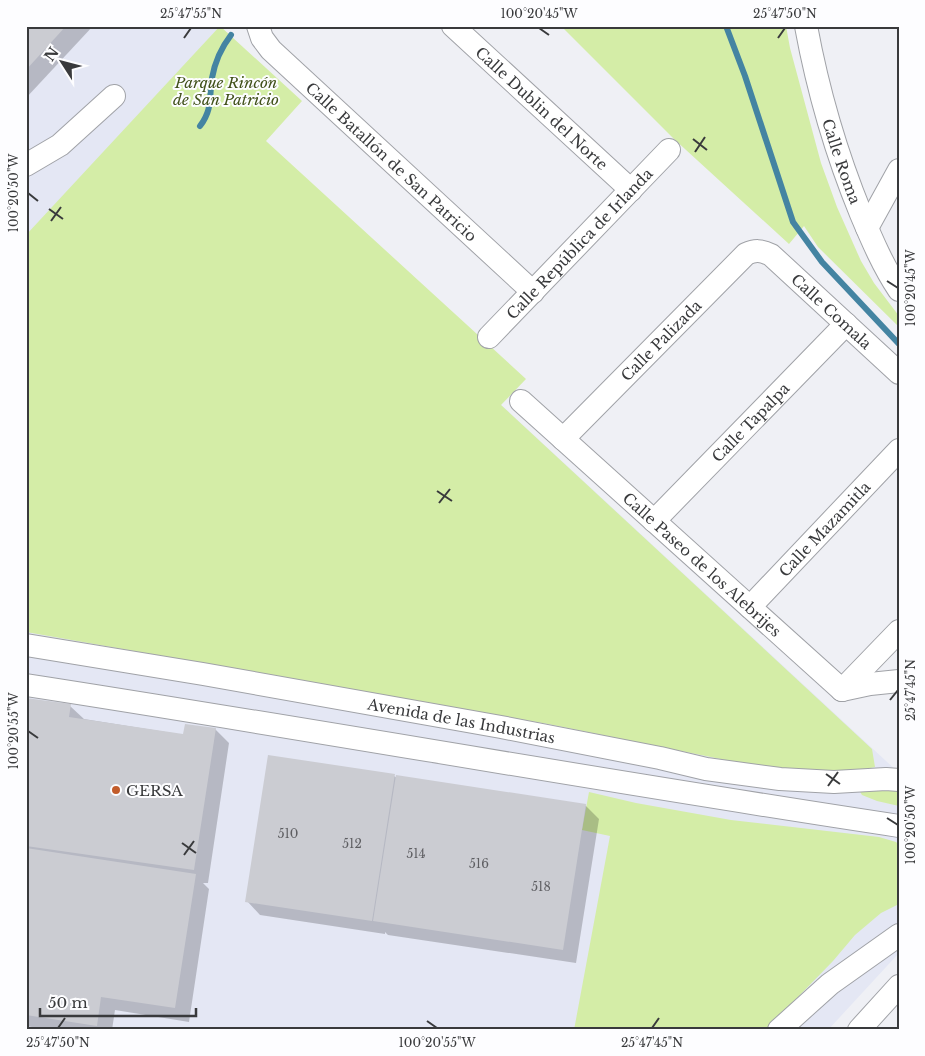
<svg xmlns="http://www.w3.org/2000/svg" width="925" height="1056" font-family="'Libre Baskerville',serif">
<rect width="100%" height="100%" fill="#eff0f5"/>
<polygon fill="#e4e7f4" points="26,26 220,26 162,91 899,773 899,953 828,1030 26,1030"/>
<g fill="#d4eda7">
<polygon points="220,26 302,101 266,141 526,379 501,405 872,749 875,767 853,772 770,769 548,724 26,632 26,235"/>
<polygon points="561,26 786,26 790,48 821,163 837,207 861,261 874,283 899,316 899,327 818,247 804,226 789,244 674,139"/>
<polygon points="863,788 899,791 899,806 877,801 862,795 859,790"/>
<polygon points="589,792 636,803 731,820 879,837 896,842 899,845 899,904 881,913 855,935 833,961 766,1030 574,1030 610,836 582,830"/>
</g>
<g fill="#0003">
<polygon points="26,26 93,26 26,98"/>
<polygon points="26,699 70,706 84,719 184,735 215,729 229,743 208,883 203,883 209,889 189,1022 115,1010 112,1030 49,1030 26,1026"/>
<polygon points="394,776 397,778 585,805 599,819 576,963 388,935 385,932 385,934 260,915 247,901"/>
</g>
<g fill="none" stroke-linecap="round" stroke-linejoin="round">
<g stroke="#4484a2" stroke-width="6">
<polyline points="726,26 745,76 793,222 822,262 899,344"/>
<path d="M 200,126 C 213,109 209,96 212,78 C 215,61 221,48 231,35"/>
</g>
</g>
<g fill="#cbccd2">
<polygon points="26,26 66,26 26,70"/>
<polygon points="26,698 71,704 69,717 183,734 185,724 216,728 194,870 26,846"/>
<polygon points="268,755 395,774 372,921 245,902"/>
<polygon points="396,775 586,804 563,950 373,921"/>
<polygon points="26,848 196,874 175,1008 101,997 97,1026 26,1015"/>
</g>
<g fill="none" stroke-linecap="round" stroke-linejoin="round">
<defs>
<g id="minor">
<path id="s1" d="M 258,26 L 262,38 L 271,50 L 533,292"/>
<path id="s2" d="M 453,26 L 631,190"/>
<path id="s3" d="M 806,26 C 818,91 836,153 861,214 C 872,240 883,266 899,290"/>
<polyline points="26,165 60,145 114,96"/>
<polyline points="867,228 899,170"/>
<path id="s4" d="M 489,337 L 669,150"/>
<path id="s5" d="M 521,401 L 842,690"/>
<path id="s6" d="M 563,439 L 746,254 C 755,250 761,250 771,255 L 899,373"/>
<path id="s7" d="M 654,521 L 846,324"/>
<path id="s8" d="M 750,607 L 899,450"/>
<path id="s9" d="M 26,645 L 203,674 L 501,727 L 660,758 L 706,769 L 780,779 L 834,782 L 886,779 L 899,780"/>
<path d="M 26,685 C 317,730 607,782 899,826"/>
<polyline points="842,690 899,631"/>
<polyline points="842,690 870,684 899,681"/>
<polyline points="779,1030 830,984 899,935"/>
<polyline points="859,1030 899,986"/>
</g>
</defs>
<use href="#minor" stroke="#a0a2a7" stroke-width="24"/>
<use href="#minor" stroke="#fff" stroke-width="22"/>
</g>
<path fill="none" stroke="#393a3c" stroke-width="2" d="M 539,28 L 549,35M 184,38 L 191,28M 778,38 L 785,28M 693,139 L 707,150M 695,152 L 705,137M 28,193 L 38,201M 49,209 L 63,219M 51,221 L 61,207M 887,281 L 898,288M 437,491 L 452,501M 439,503 L 450,489M 890,700 L 898,690M 28,731 L 38,738M 826,774 L 840,784M 828,786 L 838,772M 887,818 L 898,825M 182,843 L 196,853M 184,855 L 194,841M 427,1021 L 437,1028M 58,1028 L 65,1018M 652,1028 L 659,1018"/>
<circle fill="#c25c2b" stroke="#fdfdff" stroke-width="2" cx="116" cy="790" r="5"/>
<g text-anchor="middle" dominant-baseline="central" stroke-width="4" stroke-linejoin="round" paint-order="stroke">
<g font-size="12" fill="#5e5e62">
<text x="288" y="833">510</text>
<text x="352" y="843">512</text>
<text x="416" y="853">514</text>
<text x="479" y="863">516</text>
<text x="541" y="886">518</text>
</g>
<g font-size="15" font-style="italic" fill="#41511a" stroke="#fdfdff">
<text x="226" y="82">Parque Rincón<tspan x="226" dy="17">de San Patricio</tspan></text>
</g>
<g font-size="15" fill="#393a3c" stroke="#fdfdff">
<text stroke="none"><textPath href="#s2" startOffset="121">Calle Dublin del Norte</textPath></text>
<text stroke="none"><textPath href="#s3" startOffset="140">Calle Roma</textPath></text>
<text stroke="none"><textPath href="#s1" startOffset="192">Calle Batallón de San Patricio</textPath></text>
<text stroke="none"><textPath href="#s4" startOffset="130">Calle República de Irlanda</textPath></text>
<text stroke="none"><textPath href="#s6" startOffset="369">Calle Comala</textPath></text>
<text stroke="none"><textPath href="#s6" startOffset="139">Calle Palizada</textPath></text>
<text stroke="none"><textPath href="#s7" startOffset="138">Calle Tapalpa</textPath></text>
<text stroke="none"><textPath href="#s8" startOffset="108">Calle Mazamitla</textPath></text>
<text stroke="none"><textPath href="#s5" startOffset="244">Calle Paseo de los Alebrijes</textPath></text>
<text stroke="none"><textPath href="#s9" startOffset="442">Avenida de las Industrias</textPath></text>
</g>
<g font-size="15" fill="#393a3c" stroke="#fdfdff" text-anchor="start">
<text x="126" y="790">GERSA</text>
</g>
</g>
<rect width="925" height="1056" fill="none" stroke="#fdfdff" stroke-width="55"/>
<g transform="translate(62 62) rotate(306)" stroke="#fdfdff" stroke-width="4" paint-order="stroke">
<path d="M0-4L9 19L0 12L-9 19Z" fill="#393a3c"/>
<text y="-8" font-size="14" font-weight="bold" text-anchor="middle" fill="#393a3c">N</text>
</g>
<path d="M40 1008v8h156v-8" fill="none" stroke="#393a3c" stroke-width="2.5"/>
<text x="48" y="1008" font-size="15" fill="#393a3c" stroke="#fdfdff" stroke-width="4" paint-order="stroke">50 m</text>
<rect x="28" y="28" width="870" height="1000" fill="none" stroke="#393a3c" stroke-width="2"/>
<g font-size="12" text-anchor="middle" fill="#393a3c">
<text x="191" y="18">25°47'55"N</text>
<text x="539" y="18">100°20'45"W</text>
<text x="785" y="18">25°47'50"N</text>
<text transform="translate(14 193) rotate(-90)" y="4">100°20'50"W</text>
<text transform="translate(911 288) rotate(-90)" y="4">100°20'45"W</text>
<text transform="translate(911 690) rotate(-90)" y="4">25°47'45"N</text>
<text transform="translate(14 731) rotate(-90)" y="4">100°20'55"W</text>
<text transform="translate(911 825) rotate(-90)" y="4">100°20'50"W</text>
<text x="58" y="1047">25°47'50"N</text>
<text x="437" y="1047">100°20'55"W</text>
<text x="652" y="1047">25°47'45"N</text>
</g>
</svg>
